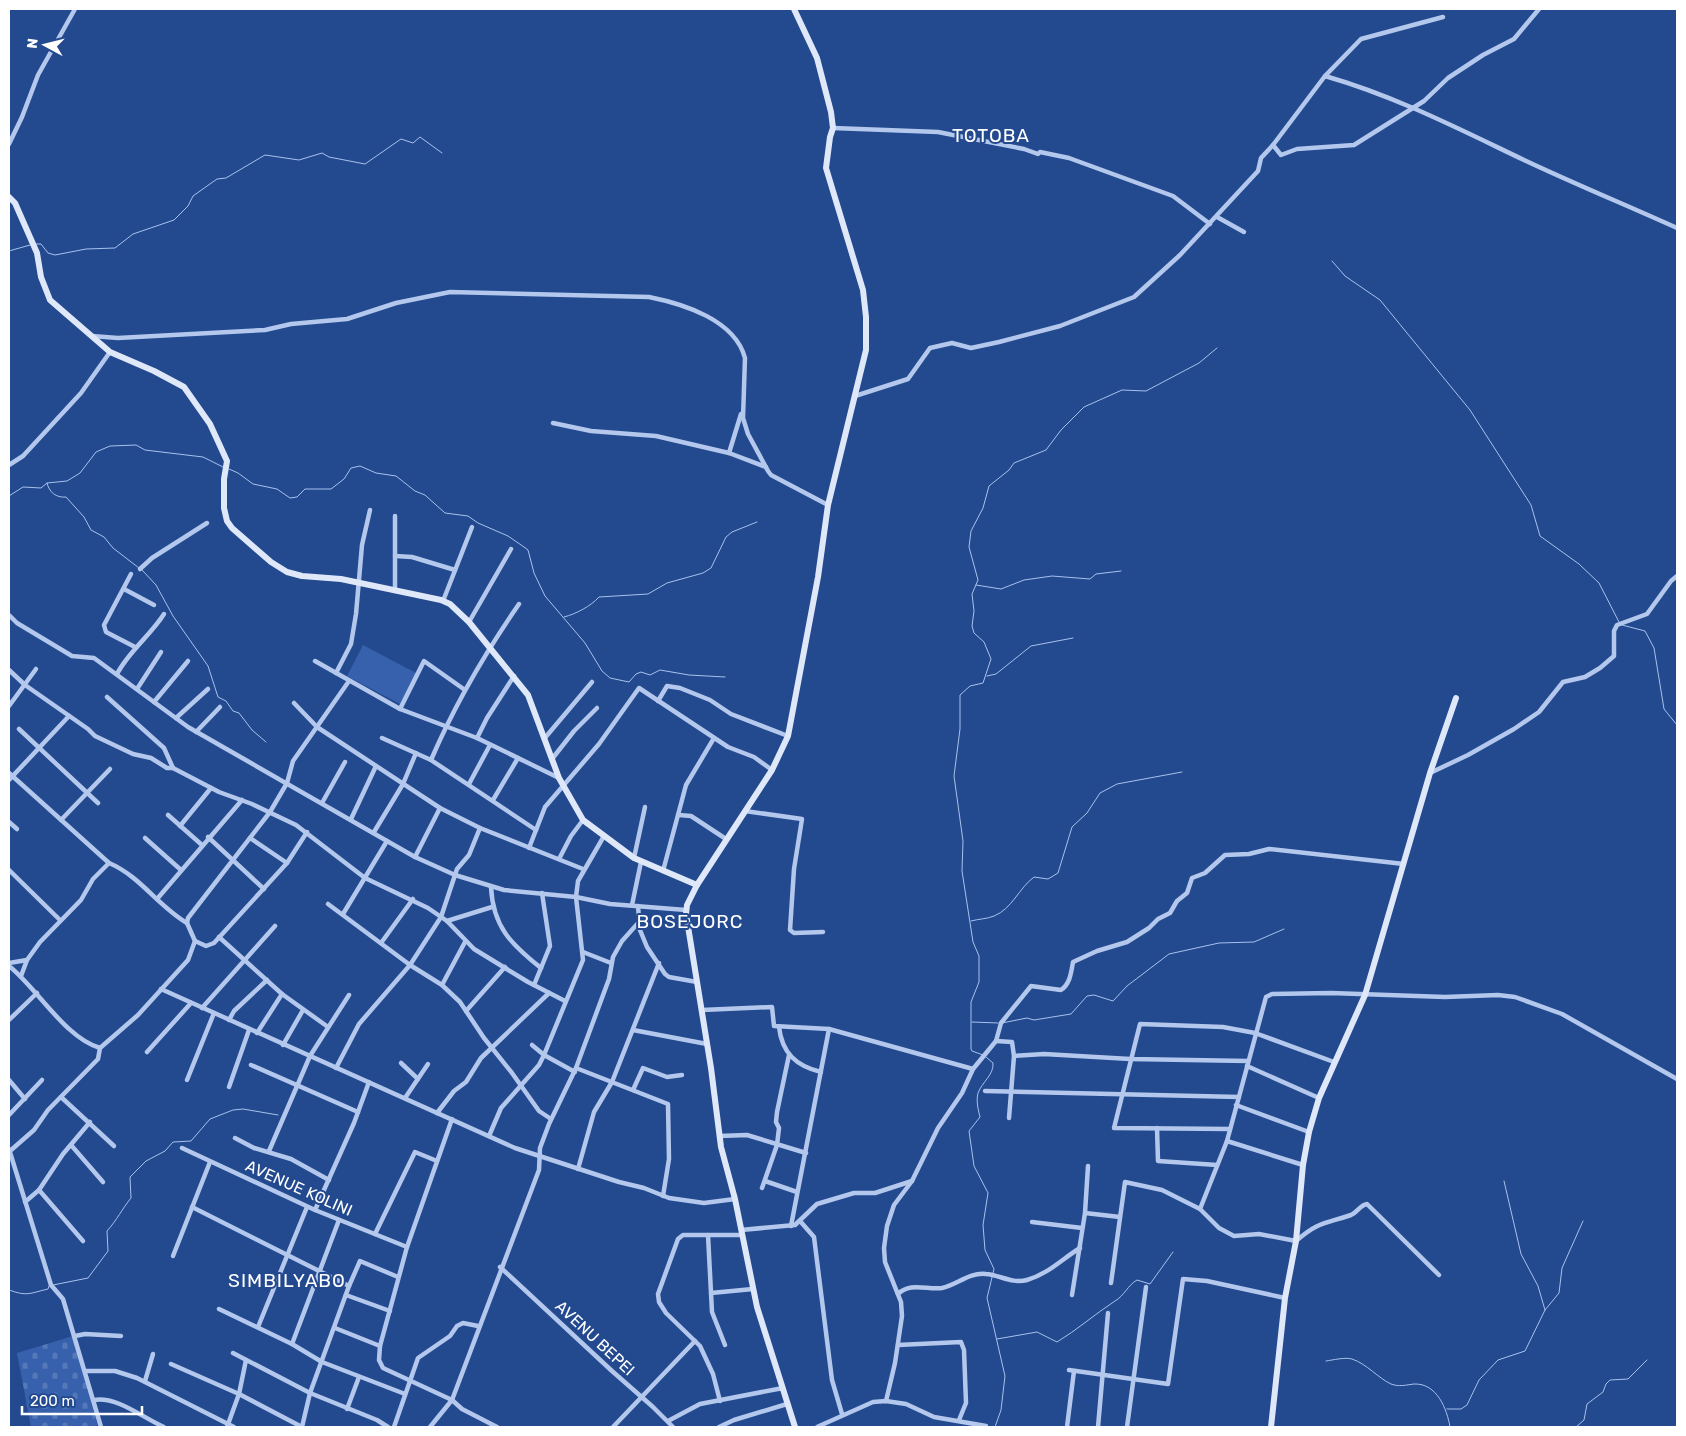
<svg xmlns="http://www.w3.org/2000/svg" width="1686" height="1436" font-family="Rubik,sans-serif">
<defs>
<pattern id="cemetery-stones" width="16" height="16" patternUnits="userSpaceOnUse" patternTransform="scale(1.25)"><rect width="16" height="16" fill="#3761ac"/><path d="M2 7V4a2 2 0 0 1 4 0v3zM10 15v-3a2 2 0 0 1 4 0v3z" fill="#5579b8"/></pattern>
</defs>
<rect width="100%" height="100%" fill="#23498f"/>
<polygon fill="url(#cemetery-stones)" points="73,1336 98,1427 31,1427 17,1353"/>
<polygon fill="#3761ac" points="363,645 416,673 400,704 347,676"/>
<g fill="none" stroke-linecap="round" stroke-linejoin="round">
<g stroke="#a8c2ed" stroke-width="1">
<polyline points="36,244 41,244 48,253 55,255 86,249 115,248 133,234 174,220 188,206 193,196 217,179 226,178 265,155 299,160 322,153 329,157 365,164 401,139 413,143 420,137 442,153"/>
<polyline points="9,251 30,245"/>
<polyline points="1332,261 1345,276 1380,300 1470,410 1531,505 1540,536 1579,564 1599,583 1619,622"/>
<polyline points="229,469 238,473 253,484 277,489 290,498 297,497 305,489 331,489 344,479 351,468 360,466 376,473 396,476 415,491 425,495 445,513 468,516 478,523 508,536 524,547 528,550 534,573 545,596 585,643 602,671 610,678 629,682 636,674 641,672 650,675 660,670 689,675 725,677"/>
<path d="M 47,483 C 49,492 56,498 66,497 L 84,517 L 91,530 L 104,537 L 113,548 L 139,568"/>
<polyline points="9,496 23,487 41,488 47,483 67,481 80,473 96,452 110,446 136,445 145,450 203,457 223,467"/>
<polyline points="142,570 156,585 173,616 208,666 218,697 226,701 233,711 239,713 252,730 266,742"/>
<polyline points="976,585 1001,589 1024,580 1052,576 1090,579 1096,574 1121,571"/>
<path d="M 564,617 C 576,614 591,606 599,597 L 648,594 L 667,583 L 703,573 L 711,568 L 726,537 L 732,532 L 757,522"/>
<polyline points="1622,625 1645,631 1654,648 1664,709 1677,725"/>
<polyline points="987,676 996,674 1031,646 1073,638"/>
<path d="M 971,921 C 978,919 987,919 994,916 C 1012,909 1019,888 1034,877 L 1048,879 L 1058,873 L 1072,827 L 1087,813 L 1100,793 L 1117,784 L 1182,772"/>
<polyline points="972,1022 998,1023"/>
<polyline points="1002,1023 1027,1018 1034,1020 1071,1014 1087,996 1094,995 1113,1001 1127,986 1169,954 1219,943 1254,942 1284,929"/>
<polyline points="983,1055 972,1051 971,1049 971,1002 979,982 979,956 973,942 962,871 963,841 954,776 960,729 960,695 970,686 983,683 991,659 984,642 974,633 972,626 974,611 972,594 978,580 969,547 971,531 983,508 989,486 1009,470 1014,463 1046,450 1061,430 1084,407 1122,390 1146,391 1199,363 1217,348"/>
<path d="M 986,1057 L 993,1063 C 994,1075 982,1082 978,1093 C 976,1101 978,1109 980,1117 L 969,1131 L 974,1166 L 988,1193 L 983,1225 L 985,1250 L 994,1269 L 987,1298 L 1005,1376 L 1001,1410 L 995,1427"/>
<polyline points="1504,1181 1521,1254 1538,1286 1545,1310"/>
<path d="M 53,1285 L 88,1278 L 108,1251 L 107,1231 C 117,1220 122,1209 131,1198 L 130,1177 L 146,1161 L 165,1151 L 173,1142 L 191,1141 L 210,1119 L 233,1110 L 243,1109 L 278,1115"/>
<path d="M 9,1290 C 28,1297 30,1293 48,1289 L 49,1286"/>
<path d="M 997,1339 L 1037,1332 L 1057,1342 C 1077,1330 1095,1314 1115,1301 C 1124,1296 1128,1285 1137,1280 L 1150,1284 L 1173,1252"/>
<path d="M 1326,1361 C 1333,1360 1345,1357 1352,1359 C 1367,1364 1378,1378 1391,1384 C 1399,1387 1406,1385 1414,1384 C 1437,1383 1447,1409 1450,1427"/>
<polyline points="1447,1409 1461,1409 1467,1405 1479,1380 1498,1360 1525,1351 1545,1310 1559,1293 1562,1268 1583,1221"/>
<polyline points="1576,1427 1584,1420 1587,1404 1603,1392 1606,1384 1610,1380 1628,1379 1647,1360"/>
</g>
<g stroke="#b3c8ec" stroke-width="4.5">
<path d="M 1325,76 C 1395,96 1459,129 1524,160 C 1575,184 1626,205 1677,228"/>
<polyline points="833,128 938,132 1024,149 1038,154 1040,152 1069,158 1173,196 1210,224"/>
<polyline points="9,144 22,117 38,75 75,9"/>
<polyline points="1273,145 1281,155 1297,149 1354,145 1424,101 1448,78 1483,55 1514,39 1539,9"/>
<polyline points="1217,217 1244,232"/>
<path d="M 92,336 L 118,338 L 265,330 L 291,324 L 347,319 L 396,303 L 450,292 L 649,297 C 684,304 735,320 745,358 L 743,418 L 748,434 L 768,471 L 771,475 L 828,505"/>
<polyline points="855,396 908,379 930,348 952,343 971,348 999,342 1060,326 1134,297 1180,255 1258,171 1261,158 1273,145 1325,76 1361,39 1443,17"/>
<polyline points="553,423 591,431 656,436 729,453 766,467"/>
<polyline points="729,453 741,414"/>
<polyline points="9,465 23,456 81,393 110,352"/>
<polyline points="395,516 395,591"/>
<polyline points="395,556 412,557 455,570"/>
<polyline points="140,569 152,558 207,523"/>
<polyline points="131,574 104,625 106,632 135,647"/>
<polyline points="124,589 154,605"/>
<polyline points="443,601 472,527"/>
<polyline points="9,615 17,623 72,656 94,658 188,727 415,857 455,875 504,890 576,897 610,904 686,910"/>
<polyline points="469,622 511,549"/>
<polyline points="315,661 400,709 477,738 559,778"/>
<polyline points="9,670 25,685 88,729 95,736 133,754 151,758 167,768 173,768"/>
<polyline points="336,673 351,644 356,614 362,545 370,510"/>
<path d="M 117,674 C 129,651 150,636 164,614"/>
<polyline points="137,689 161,652"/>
<polyline points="107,697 164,748 173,768 219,792 252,804 296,825 365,878 428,908 447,921 474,949 528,982 565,1001"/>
<polyline points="658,701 667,686 680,688 710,700 731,714 788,736"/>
<polyline points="154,702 188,661"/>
<polyline points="294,703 317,727 440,808 480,828 583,869"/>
<polyline points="9,706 36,669"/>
<polyline points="400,709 424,661 465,690"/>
<polyline points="176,718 208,689"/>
<polyline points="19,729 98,803"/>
<polyline points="196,732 220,707"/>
<polyline points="382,738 431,760 536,830"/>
<polyline points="477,738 487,718 514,676"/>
<polyline points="544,739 592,682"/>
<polyline points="552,759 574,731 597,708"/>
<path d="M 431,760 C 455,704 485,653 519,604"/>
<path d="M 9,773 L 109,863 C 140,876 158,906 187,923"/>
<polyline points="1430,773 1468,755 1514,729 1539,712 1563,682 1585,677 1600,668 1614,656 1614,631 1617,625 1647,614 1671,581 1677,576"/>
<polyline points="9,780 69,716"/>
<polyline points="469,784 490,745"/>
<polyline points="493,800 518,758"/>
<polyline points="322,803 345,762"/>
<polyline points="745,811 802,819 794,869 790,930 794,933 823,932"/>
<polyline points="168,815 202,845"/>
<polyline points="679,815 691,816 726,839"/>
<polyline points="351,819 376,766"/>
<polyline points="61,820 110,769"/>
<polyline points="9,822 17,829"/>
<polyline points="180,826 211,788"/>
<polyline points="374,832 403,784 416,753"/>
<polyline points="208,837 264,889"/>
<polyline points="145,838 181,870"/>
<polyline points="250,838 287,863"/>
<polyline points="529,848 545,807 599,744 639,688 728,747 754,757 772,770"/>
<polyline points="415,857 440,808"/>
<polyline points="634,858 645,807"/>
<polyline points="559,859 571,836 583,820"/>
<polyline points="9,870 60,920"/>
<polyline points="663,871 686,785 714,738"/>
<path d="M 491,887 C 493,927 511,944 541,968"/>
<polyline points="157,899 242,800"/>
<polyline points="328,904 410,965 442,985 460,1002 484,1038 512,1073 539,1111 551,1119"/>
<polyline points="632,905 641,862"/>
<polyline points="638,906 640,930 647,947 665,974 669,977 697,982"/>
<polyline points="343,914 387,841"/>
<polyline points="447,921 492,907"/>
<polyline points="219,937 282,994 328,1027"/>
<polyline points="195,941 206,946 214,943 287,863 307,832"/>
<polyline points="381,943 413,899"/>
<polyline points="583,952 611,963"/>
<polyline points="9,963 27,960"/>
<path d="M 9,966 C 37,988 65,1038 100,1048"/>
<polyline points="21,976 27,960 40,942 81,900 93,879 109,863"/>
<polyline points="442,985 465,942"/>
<polyline points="534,985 550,946 542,893"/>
<polyline points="161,989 515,1148 619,1182 644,1188 669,1198 704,1203 735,1199"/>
<polyline points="202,1008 275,926"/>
<polyline points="702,1010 772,1007 774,1026 829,1029 973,1069"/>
<polyline points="466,1011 505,967"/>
<polyline points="9,1020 37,993"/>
<polyline points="229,1020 234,1011 267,980"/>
<path d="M 779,1027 C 782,1053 796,1066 821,1072"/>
<polyline points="633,1030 707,1044"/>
<polyline points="257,1033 282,994"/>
<polyline points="996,1041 1012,1042 1014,1056 1009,1118"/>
<polyline points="283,1045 303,1010"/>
<polyline points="532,1045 544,1055 575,1072"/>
<polyline points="100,1048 138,1015 188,960 195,941 187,923 188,918 270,812 287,783 293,761 349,681"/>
<polyline points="147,1052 191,1003"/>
<polyline points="1014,1056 1044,1054 1130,1059 1248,1061"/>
<polyline points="401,1063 418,1079"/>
<polyline points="251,1065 358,1112"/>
<polyline points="1247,1066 1319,1098"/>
<polyline points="336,1068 359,1024 410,965 441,917 457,869 469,855 480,828"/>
<polyline points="576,1068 668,1104 669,1159 663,1196"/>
<polyline points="9,1080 25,1099"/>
<polyline points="187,1080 214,1013"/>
<polyline points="229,1087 249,1030"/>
<polyline points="633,1090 643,1068 667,1077 682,1075"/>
<polyline points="985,1091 1239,1097"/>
<polyline points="61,1097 114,1146"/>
<polyline points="405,1098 428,1064"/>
<polyline points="1236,1105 1309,1132"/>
<polyline points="437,1113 454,1091 466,1082 481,1058 549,993"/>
<polyline points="9,1115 42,1080"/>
<polyline points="452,1119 407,1247 380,1346 379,1360 383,1368 452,1400 462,1409 497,1427"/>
<polyline points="1157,1128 1158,1161 1217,1165"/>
<polyline points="1230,1129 1114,1128 1140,1024 1223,1027 1255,1033 1334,1062"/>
<polyline points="489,1136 501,1108 539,1065 544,1055 583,960 576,897 578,881 604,836"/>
<polyline points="719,1136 747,1135 806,1153"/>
<polyline points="235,1138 254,1148 291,1159 329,1180"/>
<polyline points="1227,1141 1303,1165"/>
<polyline points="71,1145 103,1182"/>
<polyline points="182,1148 315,1210 407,1247"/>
<polyline points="9,1149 51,1285 63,1299 101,1427"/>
<polyline points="10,1151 34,1130 48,1110 98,1059 100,1048"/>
<polyline points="269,1151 310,1056 349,995"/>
<polyline points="578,1169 594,1112 612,1082 659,963"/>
<polyline points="765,1181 797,1192"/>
<polyline points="762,1188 777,1145 779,1128 776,1122 777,1112 789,1055"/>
<polyline points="39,1190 83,1241"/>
<polyline points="25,1202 39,1190 63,1154 90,1122"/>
<polyline points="192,1207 349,1286"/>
<polyline points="1200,1209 1227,1141 1266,997 1272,994 1331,993 1445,997 1498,995 1515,997 1562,1014 1677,1079"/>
<polyline points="315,1210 354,1123 369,1082"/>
<polyline points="1085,1213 1120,1217"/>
<polyline points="800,1221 814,1237 832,1380 842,1414"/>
<polyline points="1032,1222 1082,1228"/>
<polyline points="791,1226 829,1029"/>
<polyline points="741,1230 795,1225 817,1204 854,1193 875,1193 912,1181"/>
<polyline points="375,1234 415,1152 437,1161"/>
<polyline points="708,1235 712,1312 725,1345"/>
<polyline points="173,1256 210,1162"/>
<polyline points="500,1267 612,1371 653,1407 673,1427"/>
<path d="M 1111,1283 L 1125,1182 L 1162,1190 L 1200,1209 L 1219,1228 L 1234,1236 L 1259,1234 L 1296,1241 C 1319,1221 1325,1224 1351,1215 C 1358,1212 1360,1205 1367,1204 L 1439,1275"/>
<polyline points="711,1293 753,1289"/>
<path d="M 898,1294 C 910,1282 927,1290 942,1288 C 957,1285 969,1272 986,1274 C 1000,1275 1012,1284 1027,1280 C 1048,1274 1062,1259 1080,1248"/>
<polyline points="346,1295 390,1311"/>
<polyline points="1072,1295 1085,1213 1088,1166"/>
<polyline points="219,1309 292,1344 322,1362 405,1394"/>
<polyline points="258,1327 307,1207"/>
<polyline points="335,1328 380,1346"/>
<polyline points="75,1336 85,1334 121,1336"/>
<polyline points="292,1344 339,1220"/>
<polyline points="898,1345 961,1342 964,1350 966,1403 959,1420"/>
<polyline points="233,1353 310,1393 377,1420 388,1427"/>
<polyline points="171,1364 239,1394 302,1427"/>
<polyline points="1069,1370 1168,1384 1183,1279 1207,1281 1285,1298"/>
<polyline points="86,1371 115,1371 137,1378 234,1427"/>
<polyline points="145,1381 153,1354"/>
<path d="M 94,1400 C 117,1396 143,1418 164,1427"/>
<polyline points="720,1401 713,1374 700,1346 666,1313 659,1302 658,1294 678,1239 683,1235 742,1235"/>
<path d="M 886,1401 L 895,1363 L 902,1316 L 901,1302 L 885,1262 L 884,1248 L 887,1226 L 894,1205 L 912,1181 L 938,1128 L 962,1093 L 973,1069 L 996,1041 L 1001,1023 L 1031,986 L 1061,990 C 1070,984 1071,973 1073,962 L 1097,951 L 1127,942 L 1149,928 L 1158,919 L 1170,913 L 1177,901 L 1187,893 L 1192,878 L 1205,873 L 1225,855 L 1249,854 L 1269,849 L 1404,864"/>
<polyline points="347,1409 359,1377"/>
<polyline points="668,1421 700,1404 783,1388"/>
<polyline points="227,1427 239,1394 246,1360"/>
<polyline points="302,1427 310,1393 349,1286 360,1261 398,1277"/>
<polyline points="394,1427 418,1358 450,1336 457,1326 463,1323 478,1326"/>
<polyline points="430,1427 452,1400 539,1170 540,1148 549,1124 576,1068 609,979 613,957 622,941 639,922"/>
<polyline points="613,1427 695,1341"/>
<polyline points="719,1427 734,1420 787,1404"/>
<polyline points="817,1427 873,1402 886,1401 906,1404 934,1417 986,1426"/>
<polyline points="1067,1427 1074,1371"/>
<polyline points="1098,1427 1108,1313"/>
<polyline points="1127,1427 1146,1287"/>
</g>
<g stroke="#dfe8f9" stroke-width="6">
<polyline points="794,9 817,58 831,112 833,128 830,137 826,168 863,290 866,317 866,350 828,505 818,577 788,736 772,770 697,885 687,905 686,914 711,1068 721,1147 735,1199 757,1307 795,1427"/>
<polyline points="9,197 15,203 37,253 41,277 50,300 110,352 154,371 184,387 210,424 227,461 224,479 224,508 227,521 232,528 271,562 287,572 302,576 341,579 441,600 450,604 469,622 528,695 559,778 583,820 634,858 697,885"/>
<polyline points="1271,1427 1285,1298 1296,1241 1303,1165 1309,1132 1319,1098 1365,995 1430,773 1456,698"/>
</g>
</g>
<g text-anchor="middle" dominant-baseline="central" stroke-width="4" stroke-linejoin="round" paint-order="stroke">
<g font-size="16" fill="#fff" stroke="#23498f">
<text transform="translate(299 1188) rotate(24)">AVENUE KOLINI</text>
<text transform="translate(595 1338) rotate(43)">AVENU BEPEI</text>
</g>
<g font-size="19" letter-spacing="1" fill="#fff" stroke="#23498f">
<text x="991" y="135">TOTOBA</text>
<text x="690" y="921">BOSEJORC</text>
<text x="287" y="1280">SIMBILYABO</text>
</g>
</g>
<rect width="1686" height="1436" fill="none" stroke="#ffffff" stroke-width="20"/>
<g transform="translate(45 45) rotate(277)" stroke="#23498f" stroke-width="4" paint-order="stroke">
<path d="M0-4L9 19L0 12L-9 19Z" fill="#ffffff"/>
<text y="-8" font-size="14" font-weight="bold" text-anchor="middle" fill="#ffffff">N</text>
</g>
<path d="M22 1406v8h120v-8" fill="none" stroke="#ffffff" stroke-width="2.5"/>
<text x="30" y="1406" font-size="15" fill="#ffffff" stroke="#23498f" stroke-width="4" paint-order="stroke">200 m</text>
</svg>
